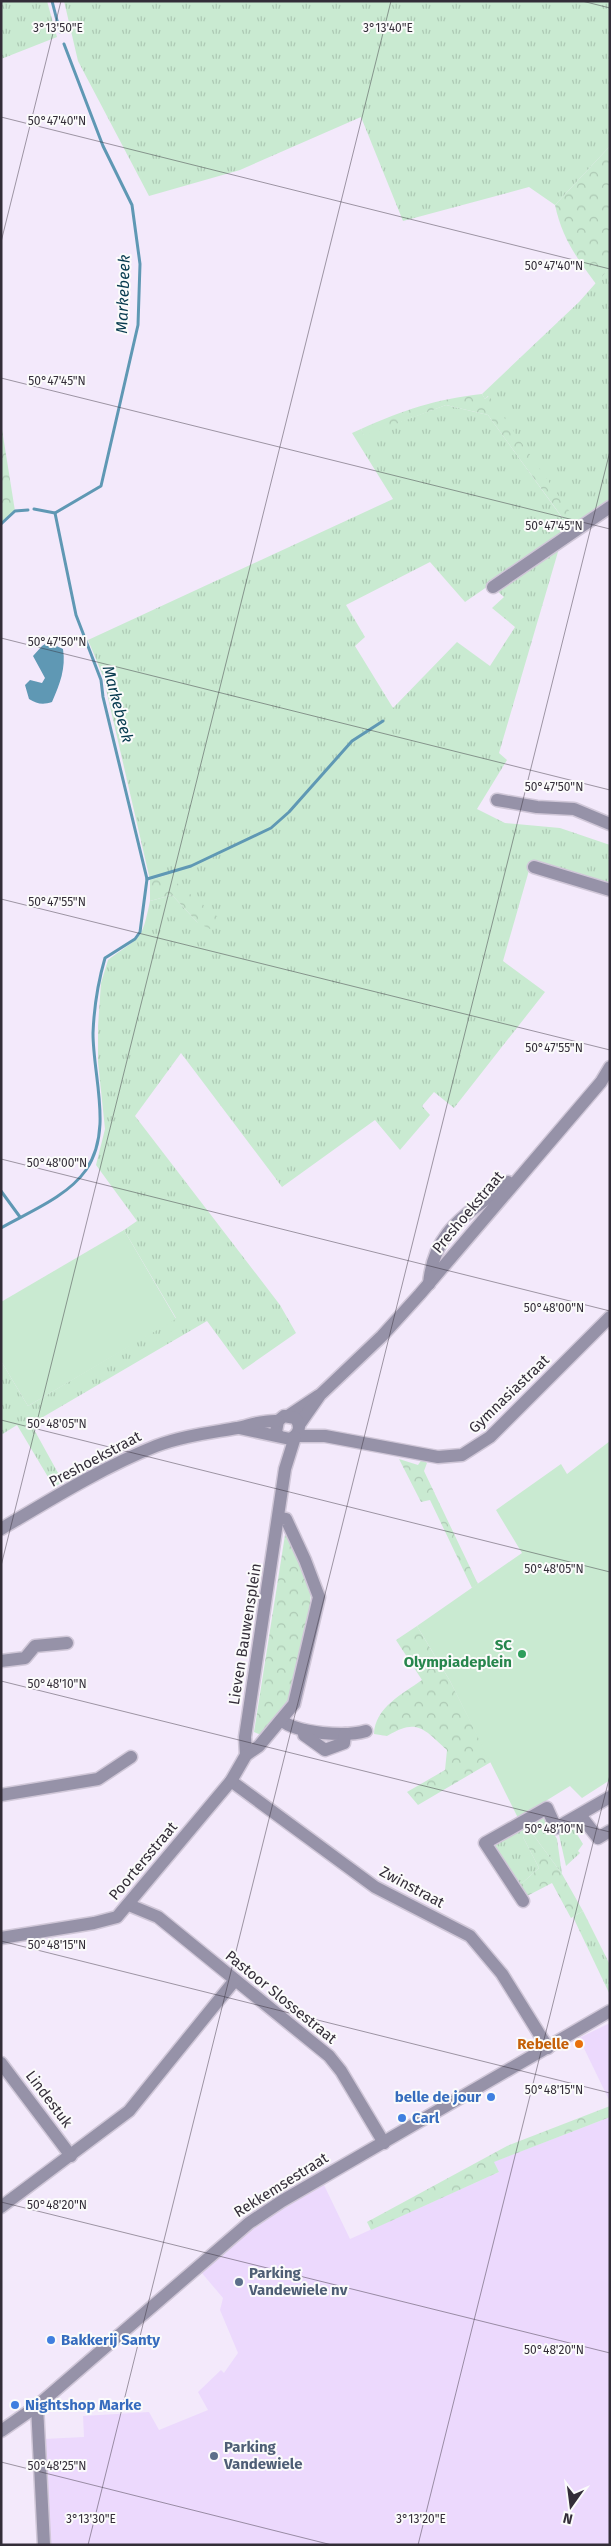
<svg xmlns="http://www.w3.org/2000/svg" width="611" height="2546" font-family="'Fira Sans',sans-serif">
<defs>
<pattern id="grass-tufts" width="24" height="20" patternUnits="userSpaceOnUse" patternTransform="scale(1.25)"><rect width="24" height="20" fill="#c9ead1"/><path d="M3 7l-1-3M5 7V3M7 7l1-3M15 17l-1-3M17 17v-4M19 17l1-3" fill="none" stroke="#adc9b4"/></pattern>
<pattern id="forest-crowns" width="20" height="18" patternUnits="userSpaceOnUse" patternTransform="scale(1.25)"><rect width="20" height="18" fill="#c9ead1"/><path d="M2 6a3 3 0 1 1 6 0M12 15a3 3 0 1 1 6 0" fill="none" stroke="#adc9b4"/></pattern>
</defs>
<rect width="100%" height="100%" fill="#f3e9fb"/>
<g fill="#ecd9fd">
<polygon points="610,2023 610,2102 579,2038"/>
<polygon points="610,2117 610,2545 50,2545 44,2439 84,2437 83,2416 149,2412 159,2430 208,2410 198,2392 221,2370 224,2373 238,2353 220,2310 223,2298 201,2272 242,2237 280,2210 324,2185 350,2239 499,2172 493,2162"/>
</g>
<g fill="url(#grass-tufts)">
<polygon points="1,1 47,1 57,37 1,59"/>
<polygon points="64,1 610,1 610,146 555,205 529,187 403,221 361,117 240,170 149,196 78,61"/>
<path d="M 610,267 L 610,502 L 465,602 L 430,562 L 346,605 L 365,637 L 355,646 L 393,708 L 457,642 L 490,666 L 515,627 L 492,608 L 504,597 L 496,590 L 560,545 L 499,753 L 507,760 L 477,809 L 505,823 L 560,828 L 610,845 L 610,883 L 532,860 L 503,961 L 545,992 L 454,1108 L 434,1092 L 422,1106 L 430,1115 L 400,1150 L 375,1120 L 282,1187 L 181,1053 L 135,1116 L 280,1305 L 296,1333 L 243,1370 L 207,1321 L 31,1424 L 63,1482 L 54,1487 L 17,1425 L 1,1435 L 1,1361 L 28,1406 L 176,1318 L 124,1230 L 137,1221 L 96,1165 L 105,1129 L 98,1062 L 98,1026 L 101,983 L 108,960 C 141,935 141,944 150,901 L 172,895 L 198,923 L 167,875 L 150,880 L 103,676 L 88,640 L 393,499 L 352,433 L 361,429 L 364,435 L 446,405 L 488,415 L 563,519 L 571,515 L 488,396 L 485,399 L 482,394 L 579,302 Z"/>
<polygon points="540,1818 545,1819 557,1839 562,1874 529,1829 523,1837 539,1868 520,1885 495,1847 496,1842"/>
<polygon points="572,1826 583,1844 578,1851 580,1853 566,1866 559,1835"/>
<polygon points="583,1911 610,1965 610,1995 573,1917"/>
</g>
<g fill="url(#forest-crowns)">
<path d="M 610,146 L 610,267 L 596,284 C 576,257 562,238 555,205 Z"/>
<path d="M 482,394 L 485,399 L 489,396 L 572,515 L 564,520 L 488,415 L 446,405 L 364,436 L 361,429 C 403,410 436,399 482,394 Z"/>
<polygon points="1,423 15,511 1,524"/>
<polygon points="167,875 218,917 214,925 210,929 198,923 172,895 150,901 150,880"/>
<polygon points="399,1459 418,1465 422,1459 427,1463 424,1471 478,1584 472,1588 430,1500 421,1502"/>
<polygon points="285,1535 292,1538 311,1590 309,1617 291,1702 261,1735 254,1732"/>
<path d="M 417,1626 L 450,1681 L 491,1762 L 418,1805 L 407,1792 L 445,1770 L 447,1750 C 423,1728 417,1718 387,1736 L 374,1734 C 375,1707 403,1694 422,1680 L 396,1640 Z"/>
<polygon points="529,1829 562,1874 583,1911 571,1918 552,1883 527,1896 520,1885 539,1868 523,1837 524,1832"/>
<polygon points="610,2106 610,2117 494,2162 499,2172 371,2230 367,2222 507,2146"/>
</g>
<g fill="#c9ead1">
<polygon points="124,1230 176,1319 28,1406 1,1361 1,1302"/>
<polygon points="610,1441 610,1780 582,1798 570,1786 518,1818 450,1681 417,1626 522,1553 496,1510 561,1464 567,1474"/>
</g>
<path fill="#5f98b4" d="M 48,642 L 63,649 C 66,668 60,684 52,702 C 43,705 37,704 29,699 L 25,685 L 30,680 L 42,683 L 45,678 L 33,656 L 42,646 Z"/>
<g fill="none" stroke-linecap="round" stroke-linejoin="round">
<g stroke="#5f98b4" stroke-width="3">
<polyline points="52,1 60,32"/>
<polyline points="34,509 55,513"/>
<polyline points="1,524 15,511 28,510"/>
<polyline points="147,879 191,866 271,828 289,812 352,741 383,721"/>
<polyline points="1,1191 20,1217"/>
<path d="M 1,1228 C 29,1212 67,1197 86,1170 C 113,1130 93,1078 93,1033 C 94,1008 98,982 105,958 L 135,939 L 140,932 L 147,879 L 103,697 L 101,680 L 76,615 L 55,513 L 101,486 L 138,325 L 140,264 L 132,205 L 103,146 L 64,44"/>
</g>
<defs>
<g id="minor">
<polyline points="493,587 610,507"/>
<polyline points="497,800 537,807 574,809 610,824"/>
<polyline points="534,867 610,890"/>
<path d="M 429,1284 C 434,1228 468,1215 508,1182"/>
<polyline points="288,1416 318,1396"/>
<polyline points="299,1425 320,1395 382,1336 420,1294 601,1082 610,1067"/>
<path d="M 239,1428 L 290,1439 C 299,1435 302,1426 295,1418 L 284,1416 L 278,1421 L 276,1432 L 279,1436"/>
<polyline points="296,1436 325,1436 438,1457 462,1455 490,1437 610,1317"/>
<path d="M 1,1529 C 50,1500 103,1467 156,1446 C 182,1436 209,1433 237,1428 C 251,1425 262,1420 278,1421"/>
<polyline points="1,1661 25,1658 35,1646 67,1643"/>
<path d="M 281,1720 C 298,1734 346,1737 366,1731"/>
<polyline points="304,1730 304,1735 325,1750 344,1743 345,1734"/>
<polyline points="246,1755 245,1737 285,1469 295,1437"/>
<polyline points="231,1781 375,1887 470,1936 502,1974 548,2048"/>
<polyline points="1,1795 98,1779 131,1757"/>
<polyline points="580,1815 598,1838 610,1831"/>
<polyline points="523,1901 485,1843 547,1808 556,1828 610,1797"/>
<polyline points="129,1905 158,1917 329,2056 341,2071 384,2143"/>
<polyline points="1,1938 94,1923 117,1917 231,1781 246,1755 259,1746 294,1704 319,1597 305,1560 286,1519 279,1518"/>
<polyline points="1,2063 71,2156"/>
<polyline points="1,2207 129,2111 235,1980"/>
<polyline points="37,2406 44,2545"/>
</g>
<polyline id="tertiary" points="1,2431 37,2406 249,2223 282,2201 610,2011"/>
</defs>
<use href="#minor" stroke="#d0c7d8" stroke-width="15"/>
<use href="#tertiary" stroke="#d0c7d8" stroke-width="15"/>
<use href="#minor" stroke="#9692a8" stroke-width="12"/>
<use href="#tertiary" stroke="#9692a8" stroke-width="12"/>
</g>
<path fill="none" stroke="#332d38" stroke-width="1" stroke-opacity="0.45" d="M 582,1 L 610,8M 1,117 L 610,269M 1,242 L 61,1M 1,378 L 610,529M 1,638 L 610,790M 1,899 L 610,1050M 1,1159 L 610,1311M 1,1420 L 610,1572M 1,1566 L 391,1M 1,1681 L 610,1832M 1,1941 L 610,2093M 1,2202 L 610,2353M 1,2462 L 332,2545M 88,2545 L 610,451M 418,2545 L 610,1775"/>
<circle fill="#2e9e5b" stroke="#fbfbfb" stroke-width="2" cx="522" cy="1654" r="5"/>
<circle fill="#e8710a" stroke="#fbfbfb" stroke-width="2" cx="579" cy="2044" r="5"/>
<g fill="#3f7fe0" stroke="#fbfbfb" stroke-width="2">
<circle cx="491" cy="2097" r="5"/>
<circle cx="402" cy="2118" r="5"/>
<circle cx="51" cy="2340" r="5"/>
<circle cx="15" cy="2405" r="5"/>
</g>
<g fill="#5c6f8a" stroke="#fbfbfb" stroke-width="2">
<circle cx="239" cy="2282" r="5"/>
<circle cx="214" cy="2456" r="5"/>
</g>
<g text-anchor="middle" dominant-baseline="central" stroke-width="4" stroke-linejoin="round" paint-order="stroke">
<g font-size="15" fill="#332d38" stroke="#fbfbfb">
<text transform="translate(468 1212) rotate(-50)">Preshoekstraat</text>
<text transform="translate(509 1394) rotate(-44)">Gymnasiastraat</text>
<text transform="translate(95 1459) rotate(-28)">Preshoekstraat</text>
<text transform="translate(245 1634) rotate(-81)">Lieven Bauwensplein</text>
<text transform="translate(143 1861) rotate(-50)">Poortersstraat</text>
<text transform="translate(412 1887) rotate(28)">Zwinstraat</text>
<text transform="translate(281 1997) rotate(39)">Pastoor Slossestraat</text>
<text transform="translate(49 2099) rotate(53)">Lindestuk</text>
<text transform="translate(281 2185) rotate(-32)">Rekkemsestraat</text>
</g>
<g font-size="15" font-weight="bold" fill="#27864d" stroke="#fbfbfb" text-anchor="end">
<text x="512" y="1645">SC<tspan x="512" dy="17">Olympiadeplein</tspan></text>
</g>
<g font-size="15" font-weight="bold" fill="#c56008" stroke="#fbfbfb" text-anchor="end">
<text x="569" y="2044">Rebelle</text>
</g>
<g font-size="15" font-weight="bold" fill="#366cbe" stroke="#fbfbfb" text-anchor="start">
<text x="481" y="2097" text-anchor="end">belle de jour</text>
<text x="412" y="2118">Carl</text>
<text x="61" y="2340">Bakkerij Santy</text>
<text x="25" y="2405">Nightshop Marke</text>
</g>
<g font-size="15" font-weight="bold" fill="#4e5e75" stroke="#fbfbfb" text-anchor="start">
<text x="249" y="2273">Parking<tspan x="249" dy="17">Vandewiele nv</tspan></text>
<text x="224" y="2447">Parking<tspan x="224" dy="17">Vandewiele</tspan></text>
</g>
<g font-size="16" font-style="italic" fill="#05394d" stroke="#fbfbfb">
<text transform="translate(123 294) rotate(-88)">Markebeek</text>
<text transform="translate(118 704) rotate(75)">Markebeek</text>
</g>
</g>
<g font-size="12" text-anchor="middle" fill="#332d38" stroke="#fbfbfb" stroke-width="4" stroke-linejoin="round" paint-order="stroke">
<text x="58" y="32">3°13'50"E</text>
<text x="388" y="32">3°13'40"E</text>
<text x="57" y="125">50°47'40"N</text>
<text x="554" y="270">50°47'40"N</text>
<text x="57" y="385">50°47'45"N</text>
<text x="554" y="530">50°47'45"N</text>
<text x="57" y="646">50°47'50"N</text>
<text x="554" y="791">50°47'50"N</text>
<text x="57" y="906">50°47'55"N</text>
<text x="554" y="1052">50°47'55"N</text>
<text x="57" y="1167">50°48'00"N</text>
<text x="554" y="1312">50°48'00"N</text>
<text x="57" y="1428">50°48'05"N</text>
<text x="554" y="1573">50°48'05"N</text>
<text x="57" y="1688">50°48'10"N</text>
<text x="554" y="1833">50°48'10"N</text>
<text x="57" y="1949">50°48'15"N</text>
<text x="554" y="2094">50°48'15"N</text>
<text x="57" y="2209">50°48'20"N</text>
<text x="554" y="2354">50°48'20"N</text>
<text x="57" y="2470">50°48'25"N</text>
<text x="91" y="2523">3°13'30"E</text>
<text x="421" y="2523">3°13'20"E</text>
</g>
<rect width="611" height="2546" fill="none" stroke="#332d38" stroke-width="5"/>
<g transform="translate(571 2506) rotate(194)" stroke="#fbfbfb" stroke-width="4" paint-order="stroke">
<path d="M0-4L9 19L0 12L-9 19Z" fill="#332d38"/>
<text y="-8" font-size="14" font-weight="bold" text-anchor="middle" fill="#332d38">N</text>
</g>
</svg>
